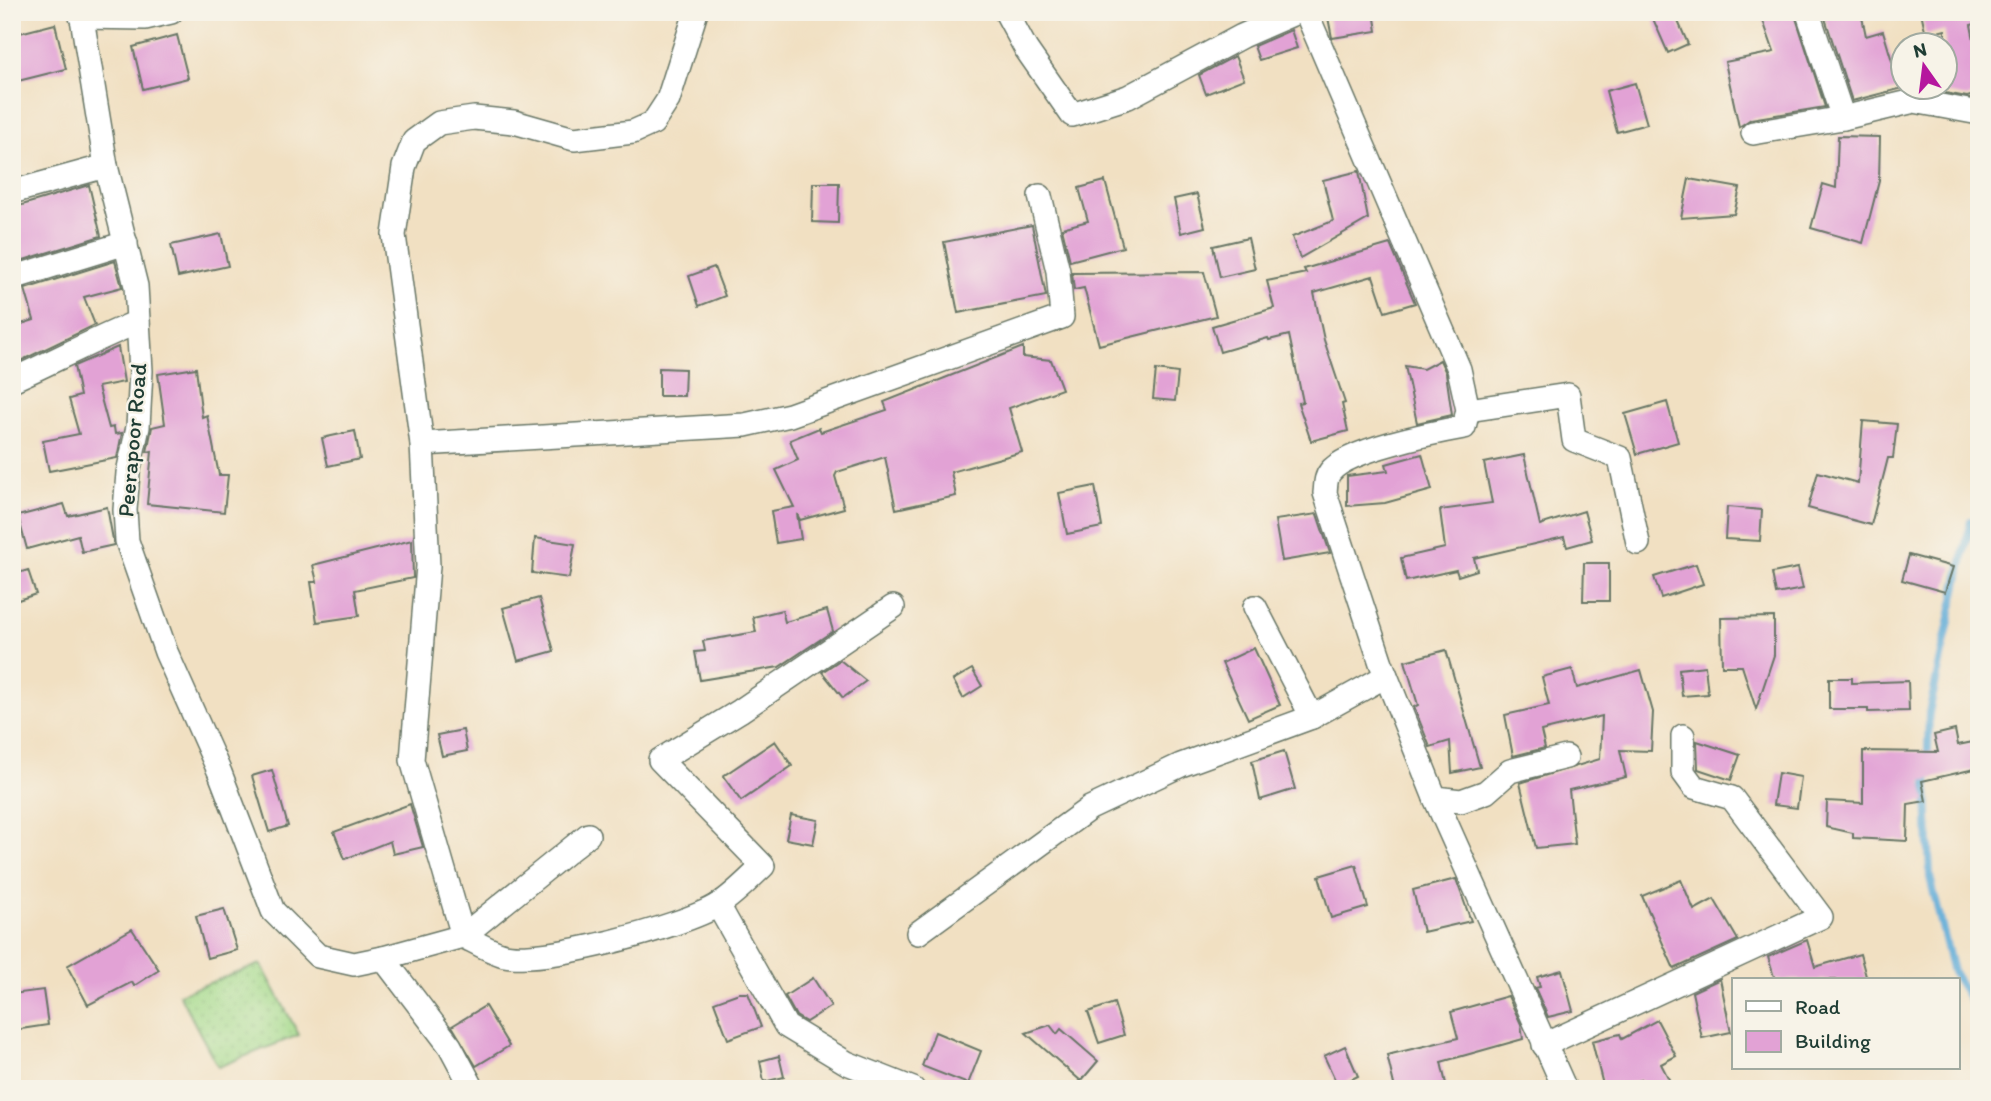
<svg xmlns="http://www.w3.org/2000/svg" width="1991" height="1101" font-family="Itim,sans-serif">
<defs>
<pattern id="grass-dots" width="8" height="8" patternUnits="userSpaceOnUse" patternTransform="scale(1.75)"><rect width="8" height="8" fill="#a4da8b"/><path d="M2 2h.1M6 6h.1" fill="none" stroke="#8dbc79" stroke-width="1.8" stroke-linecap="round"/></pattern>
</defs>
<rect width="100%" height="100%" fill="#f7f3e8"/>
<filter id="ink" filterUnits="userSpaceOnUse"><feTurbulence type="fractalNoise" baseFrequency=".0143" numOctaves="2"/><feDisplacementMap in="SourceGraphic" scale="14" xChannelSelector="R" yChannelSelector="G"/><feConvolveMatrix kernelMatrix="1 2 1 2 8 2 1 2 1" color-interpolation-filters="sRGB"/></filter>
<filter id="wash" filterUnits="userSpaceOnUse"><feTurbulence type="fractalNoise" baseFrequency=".00686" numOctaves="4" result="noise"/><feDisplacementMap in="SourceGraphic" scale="28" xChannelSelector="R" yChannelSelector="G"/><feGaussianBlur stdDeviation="1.57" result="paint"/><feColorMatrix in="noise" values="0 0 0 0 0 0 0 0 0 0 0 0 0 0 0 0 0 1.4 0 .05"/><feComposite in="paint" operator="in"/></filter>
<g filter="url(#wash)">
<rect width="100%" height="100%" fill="#f1e0c2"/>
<polygon fill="url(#grass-dots)" stroke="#628c60" stroke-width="2" points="261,964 299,1035 218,1067 179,994"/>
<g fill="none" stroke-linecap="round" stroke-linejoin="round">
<polyline stroke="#5eabd7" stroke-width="8" points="1971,521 1929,713 1927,790 1930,877 1953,972 1979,1014"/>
</g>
<g id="blocks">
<g fill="#e2a2d5">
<polygon points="1327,12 1374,12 1377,31 1332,38"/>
<polygon points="1650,12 1674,12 1688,44 1668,53"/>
<polygon points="1760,12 1794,12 1825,107 1751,119 1739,127 1725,62 1774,52"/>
<polygon points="1823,12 1861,12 1866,36 1883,31 1892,61 1903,61 1903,88 1852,101"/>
<polygon points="1921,12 1979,12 1979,23 1971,25 1976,50 1979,50 1979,94 1967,97 1945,93 1945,30 1926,35"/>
<polygon points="55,24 66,69 18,81 12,57 12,35"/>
<polygon points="1291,30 1297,48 1259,60 1254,46"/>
<polygon points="177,35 188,78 143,89 133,47"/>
<polygon points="1235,56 1244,79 1206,94 1199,75"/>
<polygon points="1635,83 1647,124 1617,132 1606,91"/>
<polygon points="1838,136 1880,137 1879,181 1863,243 1811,228 1823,184 1836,188"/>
<polygon points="1359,171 1368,219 1300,258 1292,237 1333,221 1323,180"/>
<polygon points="1689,179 1740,188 1734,214 1681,218"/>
<polygon points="1105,181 1123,247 1070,261 1062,228 1088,221 1079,188"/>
<polygon points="813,183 839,183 838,223 812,222"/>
<polygon points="89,185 101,236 17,262 12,248 12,208"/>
<polygon points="1197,194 1205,227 1181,233 1174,199"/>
<polygon points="1032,225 1046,296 958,313 944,242"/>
<polygon points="221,234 228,266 178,277 171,245"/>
<polygon points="1248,238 1255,269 1220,277 1213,246"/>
<polygon points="1390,244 1415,303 1385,312 1373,276 1314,293 1324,340 1345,403 1342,404 1348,431 1311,441 1298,403 1303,402 1289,335 1269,340 1268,338 1220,352 1212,326 1274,308 1267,281 1306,273 1304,269"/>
<polygon points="115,261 122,287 84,297 95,325 12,365 12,327 34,320 25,289"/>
<polygon points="714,267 725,296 699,306 689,276"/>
<polygon points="1204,272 1216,316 1099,345 1084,288 1074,290 1072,273"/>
<polygon points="118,347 124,382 98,387 109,428 114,427 115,434 122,433 117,458 49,471 43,441 79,434 69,399 80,396 74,366"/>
<polygon points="1023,347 1023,357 1051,360 1062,389 1009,408 1022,452 951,472 956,496 896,509 885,457 837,472 835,476 844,508 800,520 797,514 801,539 776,543 771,511 794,507 776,470 798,460 790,440 819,428 821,432 887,410 884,402"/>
<polygon points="1440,360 1446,373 1452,415 1417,423 1405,366 1423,369"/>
<polygon points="196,368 202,417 207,415 219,475 228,475 224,512 147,504 152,451 147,452 152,427 165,424 158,374"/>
<polygon points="659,368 685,369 684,396 659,396"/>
<polygon points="1156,370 1178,373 1175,401 1153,399"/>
<polygon points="1667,402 1678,442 1637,454 1625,414"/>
<polygon points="1863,421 1897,424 1893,458 1888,458 1871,525 1808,508 1818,472 1858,483"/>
<polygon points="355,431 360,459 328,466 322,438"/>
<polygon points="1422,454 1432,490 1385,503 1347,506 1347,476 1388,471 1386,464"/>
<polygon points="1524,455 1540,525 1584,511 1592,540 1567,547 1564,537 1474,558 1477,570 1458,576 1456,570 1406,581 1401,558 1445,548 1440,510 1492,503 1484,463"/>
<polygon points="1095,486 1102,527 1067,534 1059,493"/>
<polygon points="64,504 68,516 107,507 114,545 82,552 78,535 27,549 18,516"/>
<polygon points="1727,507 1762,510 1760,541 1725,539"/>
<polygon points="1317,514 1330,553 1282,561 1275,520"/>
<polygon points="535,538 575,544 569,578 532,573"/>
<polygon points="412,540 413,578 355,590 359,616 317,622 311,582 317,582 313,565"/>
<polygon points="1909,555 1953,567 1945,592 1902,580"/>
<polygon points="1584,563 1609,563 1609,601 1583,601"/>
<polygon points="1696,564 1703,584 1661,598 1654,577"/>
<polygon points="1798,568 1803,589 1776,594 1772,573"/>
<polygon points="28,570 36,594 12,602 12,575"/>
<polygon points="539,598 554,651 518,661 503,608"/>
<polygon points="782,610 785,622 827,610 833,631 779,667 700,680 695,652 705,651 703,641 756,632 753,617"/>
<polygon points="1774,617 1774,655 1756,709 1742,666 1722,666 1721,618"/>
<polygon points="1254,648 1280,705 1248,719 1222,663"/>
<polygon points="1446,650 1480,767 1452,773 1450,741 1430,747 1414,707 1418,705 1405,661"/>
<polygon points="840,660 866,681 843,698 822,672"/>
<polygon points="1705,666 1708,694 1682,696 1679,669"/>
<polygon points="972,669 982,686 963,698 953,680"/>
<polygon points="1572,669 1577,688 1641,670 1653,712 1651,751 1620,750 1626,777 1569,790 1575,844 1536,848 1520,783 1600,759 1602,716 1541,731 1545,748 1513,756 1505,715 1549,705 1542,677"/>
<polygon points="1829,678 1852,678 1852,683 1908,681 1909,711 1868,712 1868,709 1829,709"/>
<polygon points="463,730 467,751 442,756 437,735"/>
<polygon points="1955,730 1958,745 1973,742 1979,768 1922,781 1926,801 1908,804 1907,841 1853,838 1853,833 1826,827 1827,801 1863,803 1863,751 1938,752 1934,735"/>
<polygon points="775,741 792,766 741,801 723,776"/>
<polygon points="1697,741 1740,755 1731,780 1698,769"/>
<polygon points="1284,751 1295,789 1260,800 1252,761"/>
<polygon points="272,770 288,826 269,832 252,776"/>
<polygon points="1778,773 1801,777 1797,808 1773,805"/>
<polygon points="410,804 423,847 393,854 390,841 345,859 334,832"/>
<polygon points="791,815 818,820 813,844 786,839"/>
<polygon points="1356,865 1368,907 1331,918 1319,876"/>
<polygon points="1456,879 1471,921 1423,932 1413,890"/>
<polygon points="1681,880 1694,910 1714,899 1738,940 1674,969 1642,896"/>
<polygon points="224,909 237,950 207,958 196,916"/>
<polygon points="132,929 159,970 134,986 132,982 88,1005 67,966"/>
<polygon points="1807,940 1815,967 1860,954 1867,980 1775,980 1768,957"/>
<polygon points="1562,970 1573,1011 1548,1017 1535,988 1540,987 1537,977"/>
<polygon points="813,978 831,1006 806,1022 796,1016 785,996"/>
<polygon points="1720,979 1731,1032 1702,1038 1692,992"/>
<polygon points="43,990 48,1025 14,1030 12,994"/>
<polygon points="739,993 748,993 761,1027 728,1039 714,1002"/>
<polygon points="1508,996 1521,1024 1523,1039 1441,1062 1446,1084 1424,1089 1395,1089 1387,1055 1458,1038 1451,1012"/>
<polygon points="1114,1003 1124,1035 1099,1043 1088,1012"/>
<polygon points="485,1006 509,1046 476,1066 452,1026"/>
<polygon points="1657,1020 1676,1056 1661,1064 1674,1089 1645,1089 1641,1080 1604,1089 1592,1041 1620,1034 1622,1039"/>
<polygon points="1050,1025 1057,1034 1061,1029 1098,1061 1081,1081 1026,1033"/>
<polygon points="935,1032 981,1051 968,1084 922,1066"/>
<polygon points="1345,1046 1358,1076 1338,1086 1324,1056"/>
<polygon points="779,1056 784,1077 764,1082 760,1061"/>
</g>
</g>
</g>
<g filter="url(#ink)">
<use href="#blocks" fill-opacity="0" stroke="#687666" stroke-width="2"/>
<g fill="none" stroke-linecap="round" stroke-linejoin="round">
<defs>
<g id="minor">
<polyline points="81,12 106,166 136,286 141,371 138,427 128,473 125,510 127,541 166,652 220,773 273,911 318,956 354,964 383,958 463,936 588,835"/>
<path d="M 696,12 L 668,100 L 653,123 L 633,132 L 574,139 L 514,122 L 474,118 L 439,123 L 414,141 L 404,167 L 394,235 L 422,444 L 428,566 L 412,760 L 463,936 C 475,942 488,950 501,954 C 539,966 684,926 718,905 C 734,895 749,879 763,866 L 660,760 L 740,711 L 893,607"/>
<polyline points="1006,12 1026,49 1072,115 1128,97 1242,36 1297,12"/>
<path d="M 1306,12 L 1459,369 L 1468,410 L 1464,427 C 1436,432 1346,450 1330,472 C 1325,478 1326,486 1325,493 L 1381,663 L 1435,798 L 1565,1089"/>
<polyline points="1808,13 1843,118"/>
<polyline points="81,17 145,18 171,12"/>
<polyline points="1753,133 1843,118 1914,101 1979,113"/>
<polyline points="12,192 106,166"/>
<polyline points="12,278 126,243"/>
<path d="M 12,380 C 55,361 95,339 138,322"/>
<polyline points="1468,410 1568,395 1574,440 1620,458 1638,543"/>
<polyline points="422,444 745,425 790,415 1062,317 1058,271 1040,196"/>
<polyline points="1255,607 1312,717"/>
<polyline points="1435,798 1461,801 1486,792 1510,771 1566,757"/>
<polyline points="718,905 786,1026 847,1063 913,1089"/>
<polyline points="918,933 1090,808 1181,765 1312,717 1386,676"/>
<polyline points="383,958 450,1046 473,1089"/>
<polyline points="1544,1045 1821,917 1732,798 1694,787 1683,772 1683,736"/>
</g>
</defs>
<use href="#minor" stroke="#687666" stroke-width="26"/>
<use href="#minor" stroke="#fff" stroke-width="23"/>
</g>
</g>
<g text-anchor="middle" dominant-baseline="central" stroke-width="5" stroke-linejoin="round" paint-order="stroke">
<g font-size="23" fill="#1f3d34" stroke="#f7f3e8">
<text transform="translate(132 440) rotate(-85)">Peerapoor Road</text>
</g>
</g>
<rect width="1991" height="1101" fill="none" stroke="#f7f3e8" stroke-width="42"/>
<rect x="1732" y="978" width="228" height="91" fill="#f7f3e8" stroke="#a1aaa0" stroke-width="2"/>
<rect x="1746" y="1001" width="35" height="10" fill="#ffffff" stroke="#a1aaa0" stroke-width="2"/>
<text x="1795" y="1014" font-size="21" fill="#1f3d34">Road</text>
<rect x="1746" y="1031" width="35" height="21" fill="#e2a2d5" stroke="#a1aaa0" stroke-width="2"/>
<text x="1795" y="1048" font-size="21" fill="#1f3d34">Building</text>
<g transform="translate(1924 66) rotate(346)"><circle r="33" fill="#f7f3e8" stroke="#a1aaa0" stroke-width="2"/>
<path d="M0-5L12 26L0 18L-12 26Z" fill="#b5179e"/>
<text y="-10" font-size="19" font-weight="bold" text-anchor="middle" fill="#1f3d34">N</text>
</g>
</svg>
